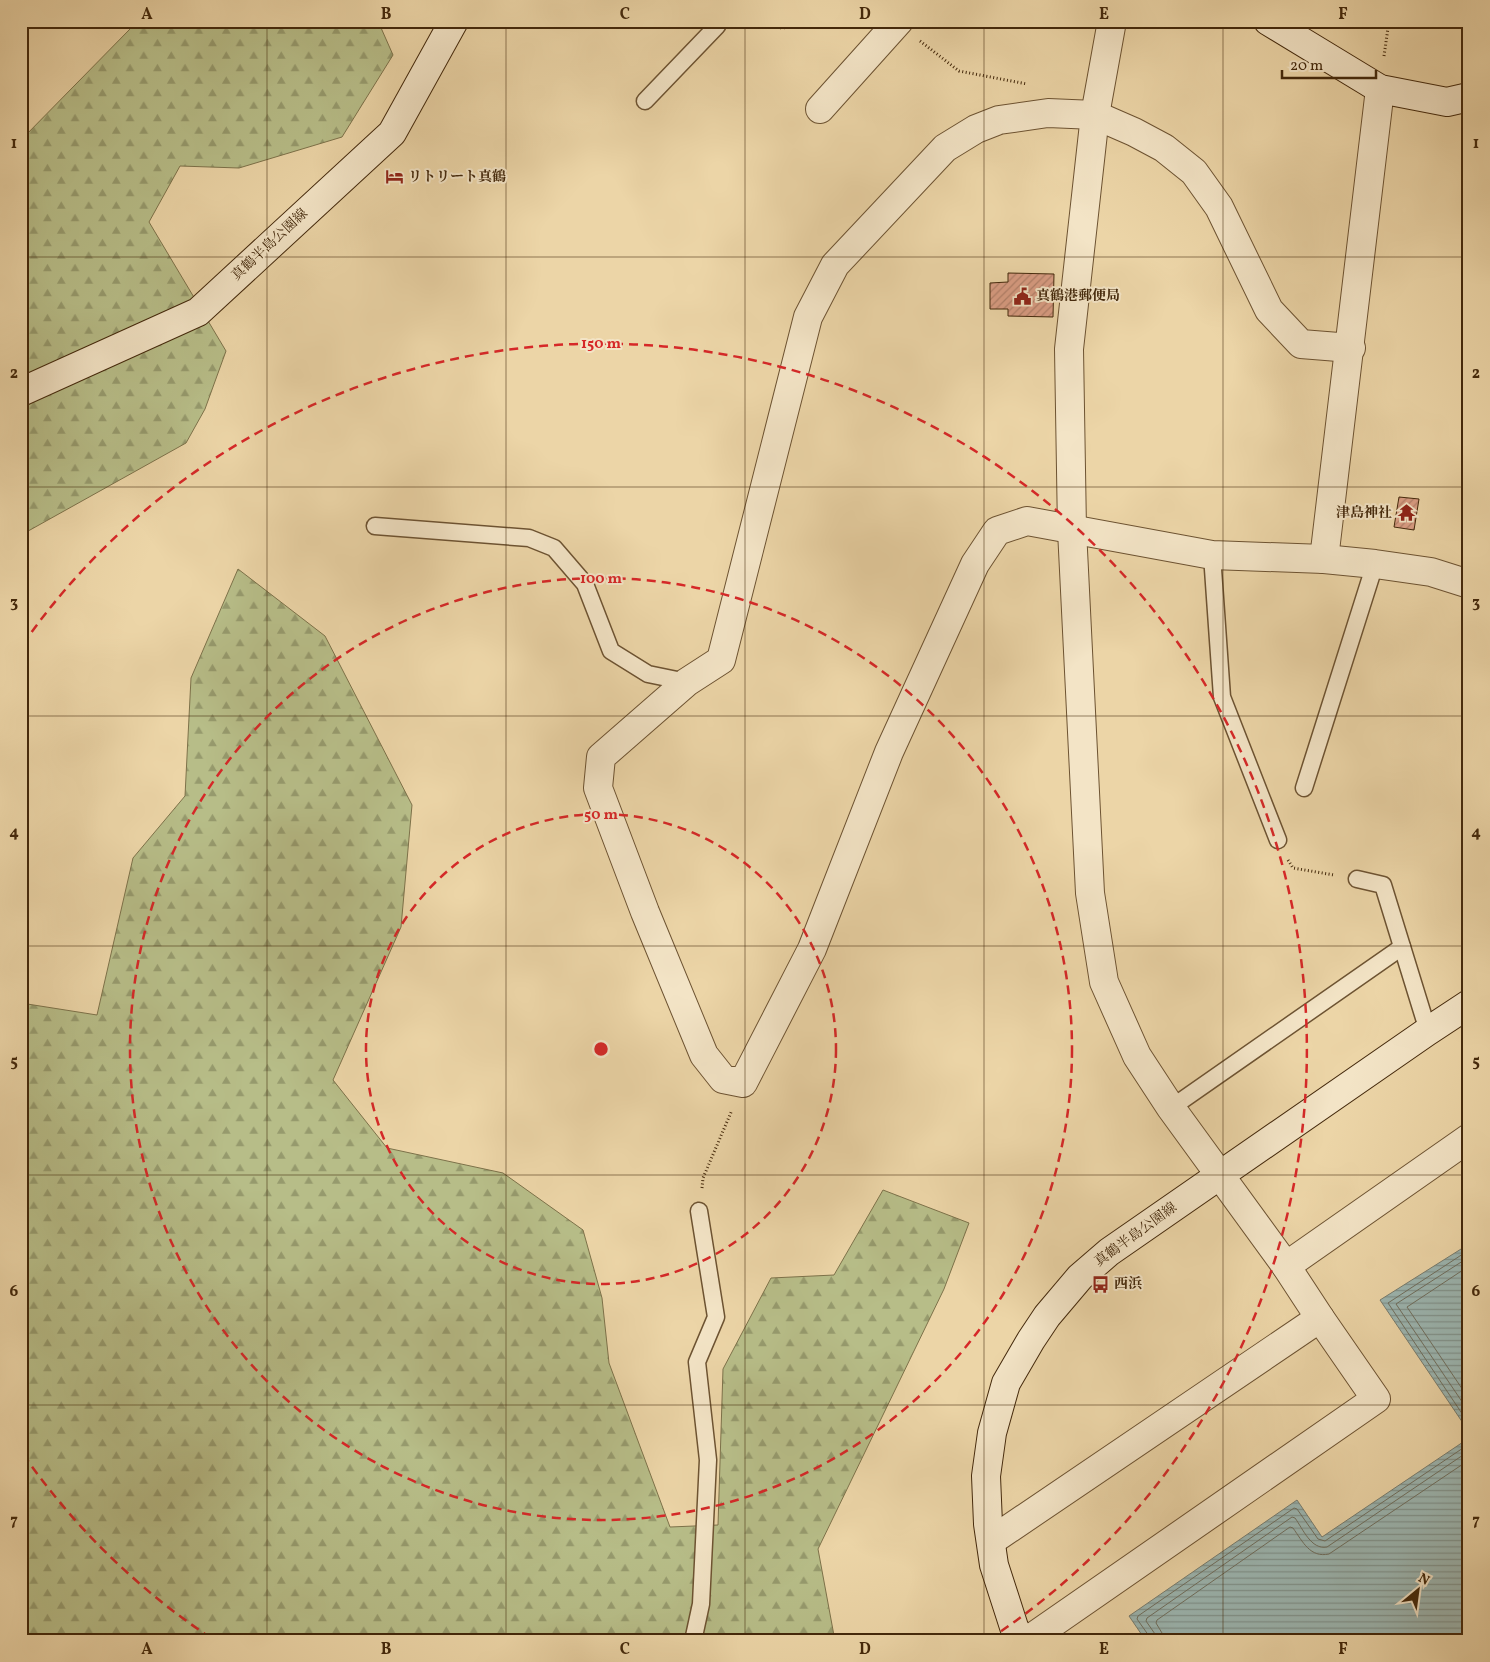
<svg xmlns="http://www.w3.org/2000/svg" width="1490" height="1662" font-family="Vollkorn,'Noto Serif JP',serif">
<defs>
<pattern id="forest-firs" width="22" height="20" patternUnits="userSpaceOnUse" patternTransform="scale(1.25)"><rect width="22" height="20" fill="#b7bd88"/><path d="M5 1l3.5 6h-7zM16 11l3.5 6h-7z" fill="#969a6d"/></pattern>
<pattern id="water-rules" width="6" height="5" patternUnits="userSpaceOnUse" patternTransform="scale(1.25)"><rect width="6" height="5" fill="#9cb6b1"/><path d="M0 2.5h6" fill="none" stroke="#81948e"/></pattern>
<pattern id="building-hatch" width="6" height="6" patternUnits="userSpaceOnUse" patternTransform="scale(1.25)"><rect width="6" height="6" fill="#db9e85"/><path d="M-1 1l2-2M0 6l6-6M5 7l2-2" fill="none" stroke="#b3816b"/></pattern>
</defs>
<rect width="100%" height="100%" fill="#ecd5a7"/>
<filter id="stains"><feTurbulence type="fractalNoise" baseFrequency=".004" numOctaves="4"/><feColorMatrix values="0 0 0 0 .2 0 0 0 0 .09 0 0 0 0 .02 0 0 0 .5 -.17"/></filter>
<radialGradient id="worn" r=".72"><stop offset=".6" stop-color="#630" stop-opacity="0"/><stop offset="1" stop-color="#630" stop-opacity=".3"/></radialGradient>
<g fill="url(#forest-firs)" stroke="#7d724a">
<polygon points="128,21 378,21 393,55 342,137 239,168 180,166 149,222 226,351 205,409 186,443 21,535 21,140 130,29"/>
<polygon points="238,569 325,636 412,805 401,927 333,1080 387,1148 503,1173 583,1230 602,1298 609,1363 670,1527 718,1525 723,1369 771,1278 834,1275 883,1190 969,1223 944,1289 818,1549 835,1641 21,1641 21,1003 97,1015 133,858 185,796 191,678"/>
</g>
<g fill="url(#water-rules)" stroke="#787d6f">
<polygon points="1469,1244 1469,1432 1380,1300"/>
<polygon points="1469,1438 1469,1641 1146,1641 1129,1616 1297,1500 1322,1537"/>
</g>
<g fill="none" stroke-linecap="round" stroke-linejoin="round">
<g stroke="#706f5e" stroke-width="1">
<polyline points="1469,1250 1388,1303 1469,1424"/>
<polyline points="1469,1257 1396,1304 1469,1412"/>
<polyline points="1469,1266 1407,1307 1469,1399"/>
<polyline points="1149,1641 1149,1636 1137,1619 1138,1616 1294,1508 1297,1509 1318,1539 1325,1541 1469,1444"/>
<path d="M 1156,1641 L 1155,1634 L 1146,1621 L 1147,1618 L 1292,1517 L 1295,1518 C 1303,1529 1311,1550 1327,1547 L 1469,1451"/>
<path d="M 1163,1641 L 1162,1633 L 1156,1623 L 1157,1620 L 1290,1527 L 1293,1528 C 1303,1542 1310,1558 1329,1554 L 1469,1460"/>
</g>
</g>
<g fill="url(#building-hatch)" stroke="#43280b">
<polygon points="1008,273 1054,274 1053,317 1008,316 1008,309 990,309 990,283 1008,282"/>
<polygon points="1399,497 1419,499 1414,530 1394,527"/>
</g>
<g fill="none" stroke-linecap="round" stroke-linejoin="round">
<defs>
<g id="service">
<polyline points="645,101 717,26 717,21"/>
<polyline points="375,526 529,538 554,548 585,584 611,651 648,674 687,682"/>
<polyline points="1212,555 1222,697 1278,840"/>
<polyline points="1304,788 1375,564"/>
<polyline points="1357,879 1383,885 1428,1031"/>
<polyline points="1171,1108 1402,947"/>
<polyline points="693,1641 701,1604 708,1460 697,1362 716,1317 699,1211"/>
</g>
<g id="minor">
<polyline points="820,109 899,21"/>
<polyline points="1351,348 1301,344 1269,310 1219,207 1194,172 1164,148 1134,132 1095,115 1048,113 999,120 976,129 945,148 835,265 808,317 721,660 687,682 601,757 598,788 645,912 704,1055 723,1079 743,1083 812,949 889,752 975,564 997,531 1027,521 1212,555 1324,559 1375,564 1431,572 1469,584"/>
<polyline points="1324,559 1380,89"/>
<polyline points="1286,1266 1469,1138"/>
<polyline points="991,1541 1320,1318 1286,1266 1171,1108 1137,1056 1104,982 1090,893 1072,530 1069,349 1095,115 1112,21"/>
<polyline points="1027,1641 1376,1399 1320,1318"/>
</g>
<g id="secondary">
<polyline points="1268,21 1380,89 1447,102 1469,97"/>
<polyline points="21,392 198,312 392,133 454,21"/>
<polyline points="1021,1641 1014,1627 994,1565 988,1524 986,1476 992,1433 1006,1383 1031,1340 1047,1316 1080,1277 1109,1252 1428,1031 1469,1004"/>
</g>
</defs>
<use href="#service" stroke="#6d5332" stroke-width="19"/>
<use href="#minor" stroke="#6d5332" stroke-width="30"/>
<use href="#secondary" stroke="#43280b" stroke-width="30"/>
<g stroke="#43280b" stroke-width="3" stroke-dasharray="1 2.5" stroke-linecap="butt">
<polyline points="746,21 782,28 829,21"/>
<polyline points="920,41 959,71 1027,84"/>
<polyline points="1384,56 1389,21"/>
<polyline points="1288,860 1293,868 1334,875"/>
<polyline points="702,1188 703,1178 732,1110"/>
</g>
<use href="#service" stroke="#f3e4c6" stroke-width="16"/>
<use href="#minor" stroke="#f3e4c6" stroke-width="28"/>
<use href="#secondary" stroke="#f3e4c6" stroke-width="28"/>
</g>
<path fill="none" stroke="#43280b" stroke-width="1" stroke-opacity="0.55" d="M 267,21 L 267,1641M 506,21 L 506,1641M 745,21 L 745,1641M 984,21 L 984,1641M 1223,21 L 1223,1641M 21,257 L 1469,257M 21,487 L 1469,487M 21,716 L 1469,716M 21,946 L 1469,946M 21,1175 L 1469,1175M 21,1405 L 1469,1405"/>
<g fill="none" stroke="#d62828" stroke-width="2.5" stroke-dasharray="9 6">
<circle cx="601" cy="1049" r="235"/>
<circle cx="601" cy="1049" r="471"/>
<path d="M211 1638A706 706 0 0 1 23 1454M23 644A706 706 0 1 1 991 1638"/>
</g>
<defs>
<symbol id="hotel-bare" viewBox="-9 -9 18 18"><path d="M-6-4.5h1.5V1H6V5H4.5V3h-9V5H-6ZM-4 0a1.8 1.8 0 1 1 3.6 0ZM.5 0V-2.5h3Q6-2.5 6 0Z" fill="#8f2418" stroke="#f3e4c6" stroke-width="2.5" paint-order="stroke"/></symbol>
<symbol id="civic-bare" viewBox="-9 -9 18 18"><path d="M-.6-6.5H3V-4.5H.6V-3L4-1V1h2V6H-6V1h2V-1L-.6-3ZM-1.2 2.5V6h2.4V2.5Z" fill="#8f2418" stroke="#f3e4c6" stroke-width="2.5" paint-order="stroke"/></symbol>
<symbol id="temple-bare" viewBox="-9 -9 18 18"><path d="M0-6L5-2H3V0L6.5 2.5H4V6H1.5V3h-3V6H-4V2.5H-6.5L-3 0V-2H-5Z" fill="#8f2418" stroke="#f3e4c6" stroke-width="2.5" paint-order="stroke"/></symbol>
<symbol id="bus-bare" viewBox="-9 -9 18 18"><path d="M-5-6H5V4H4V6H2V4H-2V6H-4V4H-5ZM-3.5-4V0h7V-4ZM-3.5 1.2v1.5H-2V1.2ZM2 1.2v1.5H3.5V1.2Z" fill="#8f2418" stroke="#f3e4c6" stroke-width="2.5" paint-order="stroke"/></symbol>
</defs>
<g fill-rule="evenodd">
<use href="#hotel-bare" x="382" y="164" width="25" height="25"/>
<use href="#civic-bare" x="1010" y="284" width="25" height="25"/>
<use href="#temple-bare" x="1394" y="500" width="25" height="25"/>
<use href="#bus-bare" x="1088" y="1272" width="25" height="25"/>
</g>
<g text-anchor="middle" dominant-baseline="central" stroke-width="4" stroke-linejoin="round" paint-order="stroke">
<g font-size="14" font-weight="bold" fill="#43280b" stroke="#f3e4c6" text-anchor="start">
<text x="408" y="177">リトリート真鶴</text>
<text x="1036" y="296">真鶴港郵便局</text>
<text x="1392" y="513" text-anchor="end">津島神社</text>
<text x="1114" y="1284">西浜</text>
</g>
<g font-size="14" fill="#43280b" stroke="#f3e4c6">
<text transform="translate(270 245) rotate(-43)">真鶴半島公園線</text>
<text transform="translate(1136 1235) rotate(-36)">真鶴半島公園線</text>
</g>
</g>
<circle cx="601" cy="1049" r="8" fill="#d62828" stroke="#f3e4c6" stroke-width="2.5"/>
<g font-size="15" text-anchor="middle" font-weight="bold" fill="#d62828" stroke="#f3e4c6" stroke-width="4" stroke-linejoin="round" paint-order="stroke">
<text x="601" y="348">150 m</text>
<text x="601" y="583">100 m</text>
<text x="601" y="819">50 m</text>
</g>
<rect width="1490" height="1662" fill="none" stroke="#ecd5a7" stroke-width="55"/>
<g transform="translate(1418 1590) rotate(29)" stroke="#f3e4c6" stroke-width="4" paint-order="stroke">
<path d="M0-4L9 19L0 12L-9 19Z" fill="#43280b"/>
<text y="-8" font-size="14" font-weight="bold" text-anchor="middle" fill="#43280b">N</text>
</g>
<path d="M1282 70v8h94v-8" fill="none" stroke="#43280b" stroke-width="2.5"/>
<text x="1290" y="70" font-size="15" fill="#43280b" stroke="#f3e4c6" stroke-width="4" paint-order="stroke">20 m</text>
<rect x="28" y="28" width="1434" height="1606" fill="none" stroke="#43280b" stroke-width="2"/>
<g font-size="16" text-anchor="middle" font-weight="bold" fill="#43280b">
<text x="147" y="19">A</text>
<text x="386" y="19">B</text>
<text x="625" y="19">C</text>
<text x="865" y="19">D</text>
<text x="1104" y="19">E</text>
<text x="1343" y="19">F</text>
<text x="14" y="148">1</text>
<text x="1476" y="148">1</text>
<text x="14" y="378">2</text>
<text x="1476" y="378">2</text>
<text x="14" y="607">3</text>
<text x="1476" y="607">3</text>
<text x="14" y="837">4</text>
<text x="1476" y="837">4</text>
<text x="14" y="1066">5</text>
<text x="1476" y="1066">5</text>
<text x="14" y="1296">6</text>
<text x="1476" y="1296">6</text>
<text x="14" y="1525">7</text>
<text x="1476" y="1525">7</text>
<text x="147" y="1654">A</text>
<text x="386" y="1654">B</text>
<text x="625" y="1654">C</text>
<text x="865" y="1654">D</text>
<text x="1104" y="1654">E</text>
<text x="1343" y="1654">F</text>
</g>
<rect width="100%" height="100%" filter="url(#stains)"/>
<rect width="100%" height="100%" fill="url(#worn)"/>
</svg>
